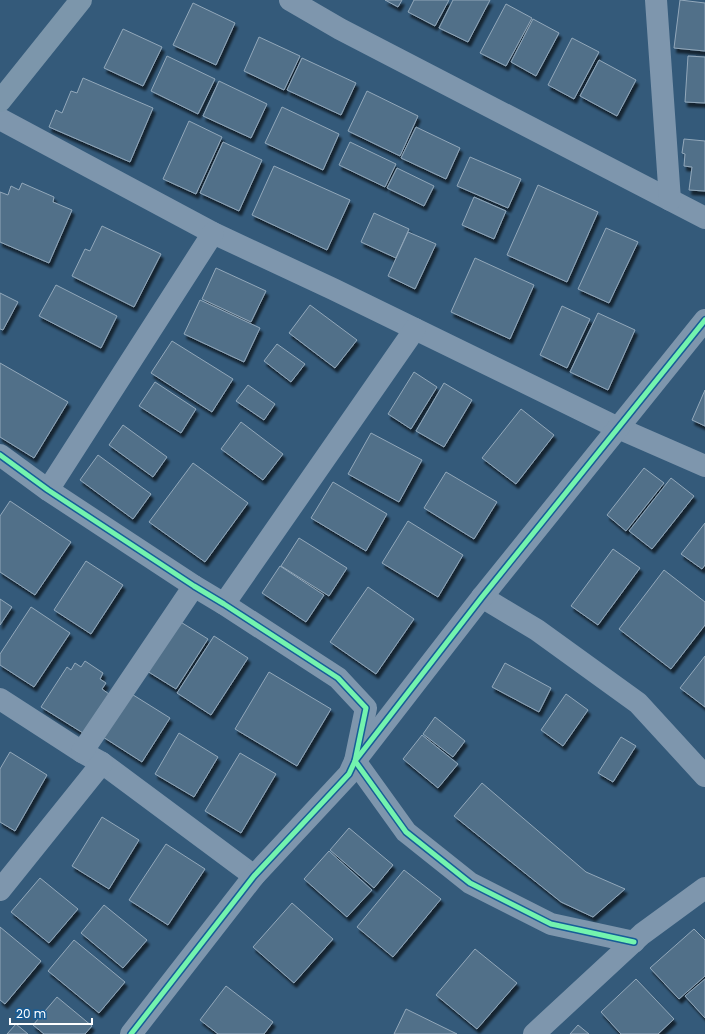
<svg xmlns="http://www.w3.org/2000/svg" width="705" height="1034" font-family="Poppins,sans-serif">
<defs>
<filter id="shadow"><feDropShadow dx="2.5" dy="4.5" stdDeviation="1" flood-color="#0009"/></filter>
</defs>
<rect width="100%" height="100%" fill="#345a7a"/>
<g fill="#516f89" stroke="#92a8ba" filter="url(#shadow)">
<polygon points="385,0 402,0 398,7"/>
<polygon points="414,0 449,0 435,26 408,12"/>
<polygon points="453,0 490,0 468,42 439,28"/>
<polygon points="680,0 705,3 705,51 674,48"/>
<polygon points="193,3 235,23 216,65 173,45"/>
<polygon points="506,4 532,18 506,66 480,53"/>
<polygon points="533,19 559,33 536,76 511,62"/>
<polygon points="123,29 162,47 143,86 104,68"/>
<polygon points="259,37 300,56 284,90 244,71"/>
<polygon points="572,38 599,52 574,99 548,85"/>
<polygon points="167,56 215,79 198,114 151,91"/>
<polygon points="688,56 705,57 705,103 685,102"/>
<polygon points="302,58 356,83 341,115 287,90"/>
<polygon points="599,60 636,80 617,116 580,96"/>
<polygon points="83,78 153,108 130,162 49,127 56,110 62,113 71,91 77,93"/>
<polygon points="219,81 267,104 251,138 203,116"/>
<polygon points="367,91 418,116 400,156 348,131"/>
<polygon points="282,107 339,134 323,170 265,143"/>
<polygon points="189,121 222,137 196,194 163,179"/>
<polygon points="416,127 460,148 446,179 401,158"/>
<polygon points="684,139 705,141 705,191 689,190 692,167 684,166 685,154 682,153"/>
<polygon points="223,142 262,160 239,211 200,193"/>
<polygon points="350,142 396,164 385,187 339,165"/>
<polygon points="470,157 521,179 508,208 457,186"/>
<polygon points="274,166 350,200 327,250 252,215"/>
<polygon points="397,168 434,186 424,206 387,188"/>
<polygon points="22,183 54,197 53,202 72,210 49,263 0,242 0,192 8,195 11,186 19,190"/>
<polygon points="538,185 598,212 567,282 507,255"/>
<polygon points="474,197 506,211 494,239 462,225"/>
<polygon points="374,213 409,229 396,258 361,242"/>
<polygon points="102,226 161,254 134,307 72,276 85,249 90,251"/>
<polygon points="606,228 638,242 609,303 578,289"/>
<polygon points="408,232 436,244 415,289 388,276"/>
<polygon points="475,258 534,285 510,339 451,312"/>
<polygon points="216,268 266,291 251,322 202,299"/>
<polygon points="56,285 117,316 101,348 39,316"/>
<polygon points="0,293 18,302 3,330 0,329"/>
<polygon points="200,300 260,328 244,362 184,334"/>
<polygon points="310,305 357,340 335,368 289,333"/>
<polygon points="562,306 590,319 567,368 540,355"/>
<polygon points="598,313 635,330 608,390 570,372"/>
<polygon points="172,341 233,379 212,412 151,373"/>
<polygon points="277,344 305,364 291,382 264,361"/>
<polygon points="0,363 68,402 34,458 0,437"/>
<polygon points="414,372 437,387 411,429 388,414"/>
<polygon points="155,382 196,409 181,433 139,406"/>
<polygon points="444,383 472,400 444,447 416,431"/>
<polygon points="248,385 275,404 264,420 236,401"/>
<polygon points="705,390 705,426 692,420"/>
<polygon points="521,409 554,435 516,484 482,458"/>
<polygon points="241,422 283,454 263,480 221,449"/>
<polygon points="123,425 167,457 153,477 109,445"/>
<polygon points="371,433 422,460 399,502 348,474"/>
<polygon points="98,455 151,494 133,519 80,480"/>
<polygon points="193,463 248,503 205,562 149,522"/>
<polygon points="644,468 664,483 626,531 607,515"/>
<polygon points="446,472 497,502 474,539 424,508"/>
<polygon points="671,478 694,496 652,549 629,531"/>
<polygon points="333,482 387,514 366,551 311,518"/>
<polygon points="10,501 71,542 35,595 0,572 0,516"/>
<polygon points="408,521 463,555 438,597 382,563"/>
<polygon points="705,523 705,565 702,569 681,554"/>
<polygon points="299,538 347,568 329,596 281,566"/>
<polygon points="613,549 640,568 598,625 571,606"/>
<polygon points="86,561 123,585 91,634 54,610"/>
<polygon points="280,566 324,595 306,622 262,593"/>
<polygon points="664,570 705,602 705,625 671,669 619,629"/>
<polygon points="368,587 414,619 376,674 330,642"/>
<polygon points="0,599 12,607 0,625"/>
<polygon points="31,607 70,633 34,687 0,665 0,654"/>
<polygon points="179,621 208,639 176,689 147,671"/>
<polygon points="214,636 248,658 211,715 177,693"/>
<polygon points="705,656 705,707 680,688"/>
<polygon points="85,661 103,673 100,679 106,683 102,689 109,694 83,733 41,707 67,667 71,670 75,663 81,667"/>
<polygon points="505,663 551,688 539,712 492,687"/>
<polygon points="269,672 331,709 297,766 235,729"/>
<polygon points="130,693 170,718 142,762 103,737"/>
<polygon points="566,694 588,710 563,746 541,730"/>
<polygon points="435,717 465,741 453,757 423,734"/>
<polygon points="179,733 218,757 194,797 155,774"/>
<polygon points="422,735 458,764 438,788 403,759"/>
<polygon points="621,737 636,746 613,782 598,773"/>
<polygon points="10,752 47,775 15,831 0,822 0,769"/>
<polygon points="240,753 276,774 241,833 205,811"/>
<polygon points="482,783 586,872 625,889 593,917 561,902 454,816"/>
<polygon points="102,817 139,840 109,889 72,866"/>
<polygon points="349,828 393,865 374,888 330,850"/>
<polygon points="166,844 205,869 168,925 129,900"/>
<polygon points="329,851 372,890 347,917 304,879"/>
<polygon points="404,870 441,899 393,957 357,927"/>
<polygon points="40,878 78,909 49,943 11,912"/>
<polygon points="292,903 333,939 294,983 253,947"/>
<polygon points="104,905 147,940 123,968 81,933"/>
<polygon points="0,927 41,961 5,1004 0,1000"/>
<polygon points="694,929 705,940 705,976 679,999 650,968"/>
<polygon points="74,940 125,982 99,1013 48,971"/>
<polygon points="475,949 517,983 477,1029 436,995"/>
<polygon points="636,979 674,1019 658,1034 621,1034 601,1012"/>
<polygon points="705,979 705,1018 685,996"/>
<polygon points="226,986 273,1022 264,1034 218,1034 200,1020"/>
<polygon points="57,997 92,1026 85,1034 44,1034 33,1025"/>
<polygon points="406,1009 457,1034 394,1034"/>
<polygon points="16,1024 28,1034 7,1034"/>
<polygon points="578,1025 589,1034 570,1034"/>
</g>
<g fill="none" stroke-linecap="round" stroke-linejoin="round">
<g stroke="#7e96ad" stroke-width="22">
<polyline points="290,0 340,29 705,218"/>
<polyline points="0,119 213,233 333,289 618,428 705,466"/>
<polyline points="0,455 48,490 194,586 224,604 338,678 366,708 355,761 406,832 470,883 551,924 634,942"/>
<polyline points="48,490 213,233"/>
<polyline points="482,597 537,630 638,703 705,776"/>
<polyline points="224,604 415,329"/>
<polyline points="0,699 82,752 102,763 254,876"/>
<polyline points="82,752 194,586"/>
<polyline points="0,890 102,763"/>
<polyline points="131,1034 254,876 349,774 355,761 482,597 705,320"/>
<polyline points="534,1034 642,934 705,888"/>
</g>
<polyline stroke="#7e96ad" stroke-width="22" points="656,0 670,200"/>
<polyline stroke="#7c96ab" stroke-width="22" points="0,101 81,0"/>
<defs>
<g id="cycleway">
<polyline points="0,455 48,490 194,586 224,604 338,678 366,708 355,761 406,832 470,883 551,924 634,942"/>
<polyline points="131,1034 254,876 349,774 355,761 482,597 705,320"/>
</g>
</defs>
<use href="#cycleway" stroke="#175d97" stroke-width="8"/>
<use href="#cycleway" stroke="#73f3ae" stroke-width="5"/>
</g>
<path d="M10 1018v6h82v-6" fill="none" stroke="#ffffff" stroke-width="2"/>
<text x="16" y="1018" font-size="12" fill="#ffffff" stroke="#175d97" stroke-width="3" paint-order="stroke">20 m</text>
</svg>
